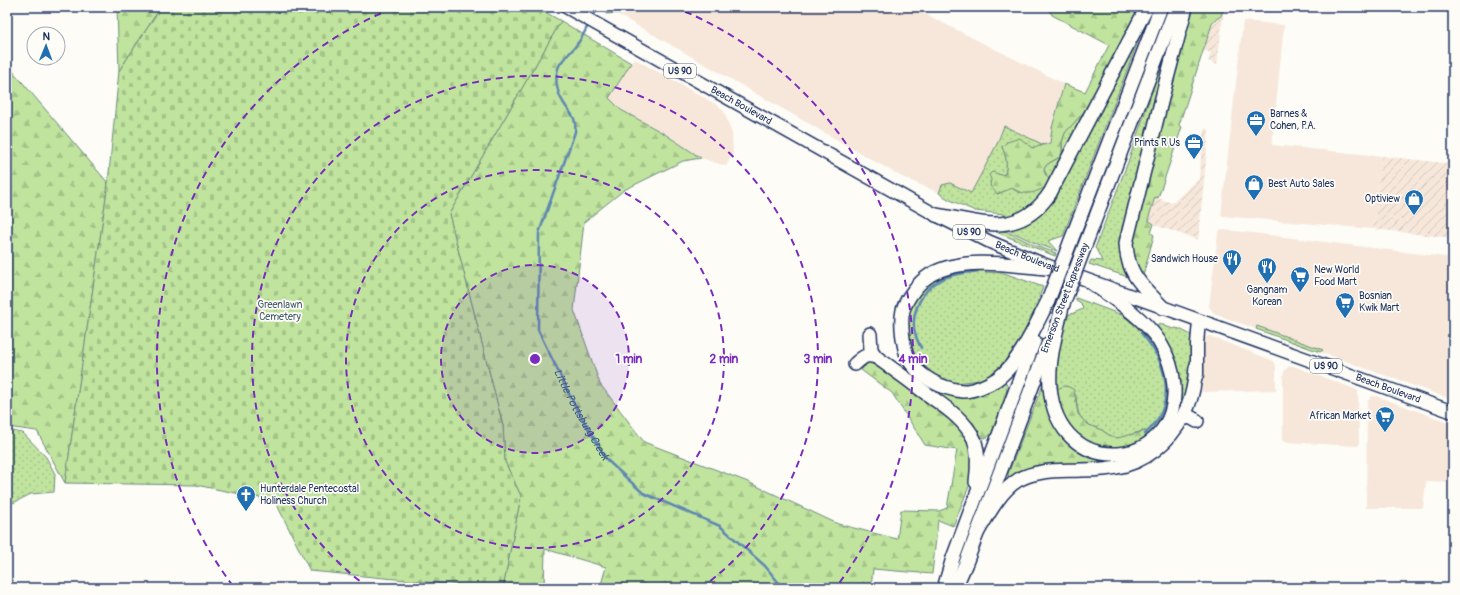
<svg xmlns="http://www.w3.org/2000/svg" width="1460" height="595" font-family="Pangolin,sans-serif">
<defs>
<pattern id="industrial-furrows" width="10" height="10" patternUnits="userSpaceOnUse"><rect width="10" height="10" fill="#f6e7da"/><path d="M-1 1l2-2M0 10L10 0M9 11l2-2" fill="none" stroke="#d2c6be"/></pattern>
<pattern id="green-dots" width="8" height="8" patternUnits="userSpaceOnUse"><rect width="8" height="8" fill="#c0e49e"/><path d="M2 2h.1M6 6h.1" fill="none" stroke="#a4c48a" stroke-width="1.8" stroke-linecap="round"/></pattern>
<pattern id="forest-firs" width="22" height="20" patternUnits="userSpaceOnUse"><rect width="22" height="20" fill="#c0e49e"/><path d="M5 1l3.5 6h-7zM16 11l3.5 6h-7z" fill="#a4c48a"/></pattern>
<pattern id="wetland-marsh" width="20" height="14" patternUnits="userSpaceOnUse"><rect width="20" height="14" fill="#c0e49e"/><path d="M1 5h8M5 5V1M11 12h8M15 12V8" fill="none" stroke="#a4c48a"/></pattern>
<pattern id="cemetery-stones" width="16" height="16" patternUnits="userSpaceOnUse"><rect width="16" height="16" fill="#c0e49e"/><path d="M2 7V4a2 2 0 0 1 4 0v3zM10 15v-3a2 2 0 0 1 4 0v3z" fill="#a4c48a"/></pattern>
</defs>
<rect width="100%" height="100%" fill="#fdfcf7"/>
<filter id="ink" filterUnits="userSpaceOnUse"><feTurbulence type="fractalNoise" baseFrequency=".025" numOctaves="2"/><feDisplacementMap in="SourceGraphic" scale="8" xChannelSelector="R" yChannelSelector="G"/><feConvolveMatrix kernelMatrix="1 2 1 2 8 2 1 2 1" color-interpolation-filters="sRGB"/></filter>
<g filter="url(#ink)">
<g fill="#f6e7da">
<polygon points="638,7 911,7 1064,84 1053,128 1050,143 1017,204 949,197 902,177 617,14 632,12"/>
<polygon points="1243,21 1284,25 1272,145 1381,156 1373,229 1221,216"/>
<polygon points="635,59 717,105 724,111 732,134 733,153 726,166 701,158 663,133 621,110 609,98 631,63"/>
<polygon points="1220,230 1236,231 1453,258 1453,400 1215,314 1209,307 1218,234"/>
<polygon points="1209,336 1274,361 1276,366 1276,390 1202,392 1201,342 1206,337"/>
<polygon points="1289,366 1293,366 1355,389 1358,391 1359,446 1283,442 1283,376 1284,371"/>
<polygon points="1372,396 1376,396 1453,424 1453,482 1426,481 1423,508 1366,508 1367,405 1368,401"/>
</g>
<g fill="url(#industrial-furrows)">
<polygon points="1222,7 1224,7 1217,65 1208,61 1211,53 1203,50 1213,21 1221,16 1223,10"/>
<polygon points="1204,129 1209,129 1198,240 1158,226 1147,220 1155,197 1172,203 1199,179"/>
<polygon points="1381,156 1453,164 1453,238 1373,229"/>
</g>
<g fill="url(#green-dots)" stroke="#6e8a7e">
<polygon points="1139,30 1142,31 1063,236 1048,241 1057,251 1035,243 1008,230 1007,228 1033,217"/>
<polygon points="1164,60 1167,61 1131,278 1089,264 1091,260 1102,261 1096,249 1095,248 1128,162 1155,83"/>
<path d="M 1097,97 L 1051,180 L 1032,208 L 1004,219 L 1004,214 L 975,211 L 948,199 L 939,193 L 942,185 L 950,183 L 971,193 L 997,144 L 1004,126 L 1044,145 L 1032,148 L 1026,144 L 1002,147 C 1006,156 1008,164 1005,174 L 1001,175 L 997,194 L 1012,188 L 1019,193 L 1047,176 L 1044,169 C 1047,162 1056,161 1062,155 L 1062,142 L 1065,133 Z"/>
<polygon points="1002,228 1003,231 1008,232 1036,246 1056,253 1055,256 996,232 998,229"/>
<polygon points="985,267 985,272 1004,273 1043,287 1024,338 1008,361 992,375 980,380 956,383 947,381 934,375 924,366 912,351 908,340 908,316 910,306 924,285 946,273"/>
<path d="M 1076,298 L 1122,315 L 1150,336 L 1168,372 L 1168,410 L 1147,439 L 1146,431 C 1137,431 1128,437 1119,438 C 1112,438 1108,434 1103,431 C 1099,428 1095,428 1091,426 C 1078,420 1077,409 1076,395 L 1057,389 L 1054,375 L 1061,336 L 1069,314 L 1071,314 L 1083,309 L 1081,303 L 1076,300 Z"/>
<polygon points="1151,324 1164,325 1164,326 1174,329 1175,328 1180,329 1191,335 1191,372 1182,412 1137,457 1103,463 1103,459 1130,456 1177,405"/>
<polygon points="1257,326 1323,350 1320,352 1256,329"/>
<polygon points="7,430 23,433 46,457 55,474 54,492 31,494 7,506"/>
</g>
<g fill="url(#forest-firs)" stroke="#6e8a7e">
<polygon points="117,7 161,7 119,71"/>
<path d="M 1048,7 L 1142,7 L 1097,97 L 1065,133 L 1062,142 L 1062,155 C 1057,160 1044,163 1044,170 C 1044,174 1047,176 1049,179 L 1047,186 C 1034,194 1024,196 1012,188 L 997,194 L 990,186 L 991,179 L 989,175 L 992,172 L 1001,175 L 1005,174 C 1008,164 1006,156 1002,147 L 1007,142 L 1020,138 L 1032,148 L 1050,143 L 1052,128 L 1064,84 L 1085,92 L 1109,45 L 1052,15 L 1048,8 Z"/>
<polygon points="1190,7 1222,7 1223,10 1221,16 1213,21 1179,125 1182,127 1158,198 1155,197 1148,220 1154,224 1151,233 1154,235 1143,276 1131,255 1131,234"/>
<polygon points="561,21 631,63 609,98 621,110 663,133 701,158 683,161 624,190 584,222 574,310 600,384 644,442 748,482 838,524 897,539 901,510 939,511 947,508 957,450 925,445 892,393 861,370 869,362 897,379 950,418 966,434 970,452 970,484 953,526 938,520 932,574 873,569 871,588 600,588 606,567 545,549 544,588 503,588 521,496 505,462 503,426 449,214"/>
<polygon points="11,69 108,183 65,483 37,431 7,427 7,72"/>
<polygon points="1004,381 1007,385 1006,396 991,435 985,438 979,437 941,397 943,394"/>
<polygon points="1064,386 1069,387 1074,390 1078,414 1084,421 1089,425 1100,429 1109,435 1117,438 1146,431 1149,436 1147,439 1118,450 1086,444 1063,420 1057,389"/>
<path d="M 1042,387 L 1044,387 C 1049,407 1053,427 1068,442 L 1103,459 L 1103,463 L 1009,478 L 1008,474 Z"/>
</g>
<polygon fill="url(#wetland-marsh)" stroke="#6e8a7e" points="610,7 638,7 632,12 606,14"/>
<polygon fill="url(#cemetery-stones)" stroke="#6e8a7e" points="161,7 536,7 561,21 449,214 503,426 505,462 521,496 503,588 491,588 310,571 275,501 196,485 65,483 108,183 119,71"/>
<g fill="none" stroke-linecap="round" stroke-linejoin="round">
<g stroke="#5f87b2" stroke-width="2.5">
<polyline points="593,17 597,9"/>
<path id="s1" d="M 589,23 C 585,32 581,40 575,47 C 570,53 564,58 560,64 C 554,75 556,91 563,102 C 570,114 577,116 575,132 L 539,233 L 538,330 L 575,406 L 607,460 L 643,493 L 720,526 L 765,566 L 783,588"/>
<path d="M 1141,333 C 1167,362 1179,404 1145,434"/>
<path d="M 921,348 C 918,342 915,335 914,328 C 912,311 923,289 939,281 C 950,274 965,273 978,271"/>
</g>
<defs>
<g id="trunk">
<path id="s2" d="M 566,7 L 936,215 L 990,242 L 1043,264 L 1453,412"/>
<polyline points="1197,375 1197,344 1199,321"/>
</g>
<g id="motorway">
<path d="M 936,215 C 981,222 1019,239 1050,193 L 1147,7"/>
<polyline points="1070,243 1161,7"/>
<polyline points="1084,248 1176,7"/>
<path d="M 1048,301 C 1034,328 1021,361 997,379 C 988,385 974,391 963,391 C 942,389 918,377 908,358 C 903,346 900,323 903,310 C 907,297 919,282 930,275 C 964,255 1018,266 1055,269"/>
<path d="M 1062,307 C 1056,333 1048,360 1050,387 C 1058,483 1179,470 1174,386 C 1173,370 1167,354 1159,341 C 1142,316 1114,299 1090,282"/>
<path d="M 1163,308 C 1143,286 1127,275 1126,243 L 1166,82 L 1186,7"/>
<path d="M 870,334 L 871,350 L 876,357 C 892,368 908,380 923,391 C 942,405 964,418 974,439 C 979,453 978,467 976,482"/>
<path d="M 855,364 C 863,357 865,354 876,357"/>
<polyline points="1182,419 1190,417 1197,421"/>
<path d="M 977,533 C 988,515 1000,491 1018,480 C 1037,469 1060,471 1081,470 C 1096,470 1111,469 1126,465 C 1154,457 1177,433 1188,406 C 1193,394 1195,380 1196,367"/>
<polyline points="944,588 953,558 1034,341"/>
<polyline points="955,588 966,563 1048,344"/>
</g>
</defs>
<use href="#trunk" stroke="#1b2f5e" stroke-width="15"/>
<use href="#motorway" stroke="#1b2f5e" stroke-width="16"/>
<use href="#trunk" stroke="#fdfcf7" stroke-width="12"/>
<use href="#motorway" stroke="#fdfcf7" stroke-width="13"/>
<defs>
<g id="motorway-bridge">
<polyline points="1048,301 1070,243"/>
<polyline points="1062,307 1084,248"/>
</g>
</defs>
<use href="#motorway-bridge" stroke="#1b2f5e" stroke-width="16" stroke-linecap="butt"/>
<use href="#motorway-bridge" stroke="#fdfcf7" stroke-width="13"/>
</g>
</g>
<circle cx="535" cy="359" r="94" fill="#7b2cbf" fill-opacity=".12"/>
<g fill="none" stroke="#7b2cbf" stroke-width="2" stroke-dasharray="7 5">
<circle cx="535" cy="359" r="94"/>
<circle cx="535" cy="359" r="189"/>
<path d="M369 588A283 283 0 1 1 701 588"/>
<path d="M233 586A378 378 0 0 1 396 7M674 7A378 378 0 0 1 837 586"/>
</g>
<defs>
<symbol id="office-pin" viewBox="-11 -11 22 30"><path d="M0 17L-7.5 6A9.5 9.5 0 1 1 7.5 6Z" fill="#1f6fb2" stroke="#fdfcf7"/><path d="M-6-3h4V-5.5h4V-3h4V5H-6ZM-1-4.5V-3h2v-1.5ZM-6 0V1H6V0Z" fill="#fff"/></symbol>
<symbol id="shop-pin" viewBox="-11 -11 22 30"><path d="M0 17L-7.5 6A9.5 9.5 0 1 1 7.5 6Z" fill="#1f6fb2" stroke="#fdfcf7"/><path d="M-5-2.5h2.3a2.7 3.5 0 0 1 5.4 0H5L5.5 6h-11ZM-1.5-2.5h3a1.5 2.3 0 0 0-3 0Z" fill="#fff"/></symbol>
<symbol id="restaurant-pin" viewBox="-11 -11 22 30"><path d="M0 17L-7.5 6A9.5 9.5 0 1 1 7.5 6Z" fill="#1f6fb2" stroke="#fdfcf7"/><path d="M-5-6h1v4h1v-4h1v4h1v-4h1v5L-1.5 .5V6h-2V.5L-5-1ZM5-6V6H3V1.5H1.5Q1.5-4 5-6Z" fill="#fff"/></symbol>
<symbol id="supermarket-pin" viewBox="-11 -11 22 30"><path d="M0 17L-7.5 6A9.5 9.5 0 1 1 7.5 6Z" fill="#1f6fb2" stroke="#fdfcf7"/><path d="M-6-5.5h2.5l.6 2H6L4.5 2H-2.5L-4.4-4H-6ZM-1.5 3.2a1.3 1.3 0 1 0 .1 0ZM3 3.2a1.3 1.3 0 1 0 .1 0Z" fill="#fff"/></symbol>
<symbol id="church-pin" viewBox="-11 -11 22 30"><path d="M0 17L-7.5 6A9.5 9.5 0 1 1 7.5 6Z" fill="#1f6fb2" stroke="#fdfcf7"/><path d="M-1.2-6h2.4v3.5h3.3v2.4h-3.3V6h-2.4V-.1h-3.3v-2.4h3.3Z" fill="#fff"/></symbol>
</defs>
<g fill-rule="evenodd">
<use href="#office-pin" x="1245" y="109" width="22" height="30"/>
<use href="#office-pin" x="1183" y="132" width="22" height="30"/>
<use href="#shop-pin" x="1243" y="173" width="22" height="30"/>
<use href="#shop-pin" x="1403" y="188" width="22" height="30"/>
<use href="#restaurant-pin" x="1221" y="248" width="22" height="30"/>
<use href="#restaurant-pin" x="1256" y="256" width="22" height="30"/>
<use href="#supermarket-pin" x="1289" y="265" width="22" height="30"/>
<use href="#supermarket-pin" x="1334" y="291" width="22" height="30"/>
<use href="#supermarket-pin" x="1374" y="405" width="22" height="30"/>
<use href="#church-pin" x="235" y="484" width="22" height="30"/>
</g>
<g text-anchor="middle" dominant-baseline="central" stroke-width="3.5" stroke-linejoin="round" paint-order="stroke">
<g fill="#fdfcf7" stroke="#5f6c8c" stroke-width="1">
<rect x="664" y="64" width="32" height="14" rx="3"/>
<rect x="953" y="225" width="32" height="14" rx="3"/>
<rect x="1310" y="359" width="32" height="14" rx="3"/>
</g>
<g font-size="9" font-weight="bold" fill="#1b2f5e">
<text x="680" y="71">US 90</text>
<text x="969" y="232">US 90</text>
<text x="1326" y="366">US 90</text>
</g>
<g font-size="10" fill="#1b2f5e" stroke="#fdfcf7">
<text stroke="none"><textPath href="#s2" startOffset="201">Beach Boulevard</textPath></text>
<text stroke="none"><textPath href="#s2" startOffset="525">Beach Boulevard</textPath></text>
<text transform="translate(1065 298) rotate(-69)">Emerson Street Expressway</text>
<text stroke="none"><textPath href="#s2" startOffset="909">Beach Boulevard</textPath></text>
</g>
<g font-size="10" fill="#1b2f5e" stroke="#fdfcf7" text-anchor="start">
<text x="1270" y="114">Barnes &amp;<tspan x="1270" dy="12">Cohen, P.A.</tspan></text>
<text x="1180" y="143" text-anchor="end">Prints R Us</text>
<text x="1268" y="184">Best Auto Sales</text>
<text x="1400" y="199" text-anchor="end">Optiview</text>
<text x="1218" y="259" text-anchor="end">Sandwich House</text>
<text x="1314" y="270">New World<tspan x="1314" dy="12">Food Mart</tspan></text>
<text x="1267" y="290" text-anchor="middle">Gangnam<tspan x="1267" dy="12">Korean</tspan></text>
<text x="1359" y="296">Bosnian<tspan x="1359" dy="12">Kwik Mart</tspan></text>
<text x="1371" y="416" text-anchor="end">African Market</text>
<text x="260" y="489">Hunterdale Pentecostal<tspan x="260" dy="12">Holiness Church</tspan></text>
</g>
<g font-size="10" fill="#445c6e" stroke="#fdfcf7">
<text x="280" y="305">Greenlawn<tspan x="280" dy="12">Cemetery</tspan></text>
</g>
<g font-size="11" font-style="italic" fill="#3d5b88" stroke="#fdfcf7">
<text stroke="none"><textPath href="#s1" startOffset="423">Little Pottsburg Creek</textPath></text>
</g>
</g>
<circle cx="535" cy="359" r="6" fill="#7b2cbf" stroke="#fdfcf7" stroke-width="2"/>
<g font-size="12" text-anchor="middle" font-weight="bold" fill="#7b2cbf" stroke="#fdfcf7" stroke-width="3.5" stroke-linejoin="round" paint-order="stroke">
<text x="629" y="363">1 min</text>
<text x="724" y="363">2 min</text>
<text x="818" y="363">3 min</text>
<text x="913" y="363">4 min</text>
</g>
<rect width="1460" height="595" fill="none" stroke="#fdfcf7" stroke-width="24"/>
<rect x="12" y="12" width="1436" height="571" fill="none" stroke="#1b2f5e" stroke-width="1.5" filter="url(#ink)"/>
<g transform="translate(46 46) rotate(1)"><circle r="19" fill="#fdfcf7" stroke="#a3aaba"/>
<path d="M0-3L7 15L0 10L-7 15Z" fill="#1f6fb2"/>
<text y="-6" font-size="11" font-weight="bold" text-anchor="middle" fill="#1b2f5e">N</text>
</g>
</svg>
